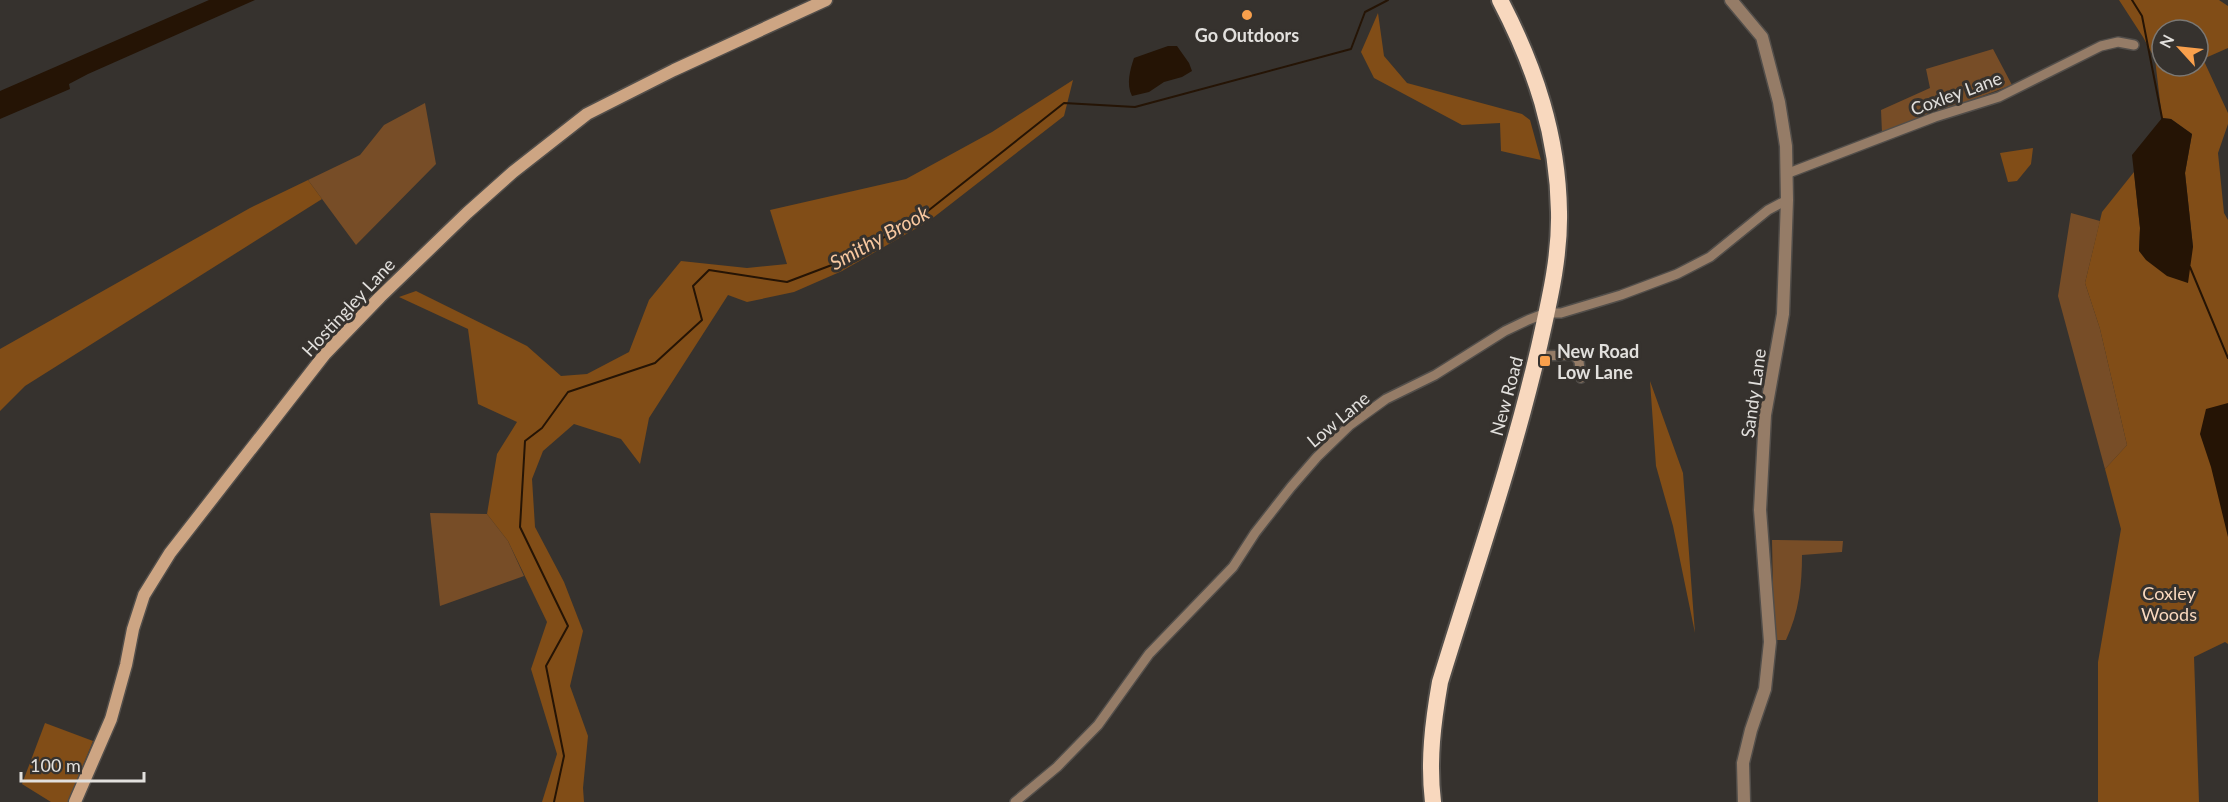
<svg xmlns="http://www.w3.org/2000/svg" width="2228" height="802" font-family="Lato,sans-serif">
<rect width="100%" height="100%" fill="#36322e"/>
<g fill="#774d27">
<polygon points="1993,49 2012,85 1882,133 1881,110 1930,88 1926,69"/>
<polygon points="425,103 436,164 356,245 308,180 360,155 384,125"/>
<polygon points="2071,213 2100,221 2085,283 2100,329 2127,445 2105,469 2058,296"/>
<polygon points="430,513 487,514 508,541 524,576 440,606"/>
<path d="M 1772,540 L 1843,541 L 1842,552 L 1802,555 C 1802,585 1799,612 1786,640 L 1774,640 Z"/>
</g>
<g fill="#814d17" fill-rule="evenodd">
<path d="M 2119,0 L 2219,0 L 2228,6 L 2228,48 L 2203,59 L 2228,113 L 2228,124 L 2218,153 L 2224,213 L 2228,220 L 2228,644 L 2225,642 L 2194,657 L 2199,802 L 2098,802 L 2098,662 L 2121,529 L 2105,469 L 2127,445 L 2100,329 L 2085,283 L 2102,212 L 2134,172 L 2140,228 L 2139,251 L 2193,247 L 2185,173 L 2192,134 L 2171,119 L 2162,118 L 2155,59 L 2143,37 ZM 2162,30 L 2198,30 L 2198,66 L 2162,66 Z"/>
<polygon points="1378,13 1384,56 1407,83 1522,114 1530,120 1541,160 1501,151 1500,123 1462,125 1374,78 1361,52"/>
<polygon points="1073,80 1064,116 929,221 842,271 794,292 747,302 728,295 649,418 640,464 621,439 574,424 543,451 532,479 535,527 564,582 583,631 570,686 588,736 583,788 584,802 542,802 557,754 531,669 547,622 508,541 487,514 497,454 517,422 478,404 468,329 399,297 416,291 527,346 561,376 587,374 629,352 649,300 681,261 747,268 787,264 770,210 906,179 992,132"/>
<polygon points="2033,148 2031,164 2017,181 2008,182 2000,153"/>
<polygon points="308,180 322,199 25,386 0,411 0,349 250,208"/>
<polygon points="1650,381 1683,473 1695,633 1673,526 1656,466"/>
<polygon points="45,723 93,741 68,802 51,802 22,784"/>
</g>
<g fill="#251405">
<polygon points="209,0 255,0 88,74 69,84 70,89 0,119 0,91"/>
<path d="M 1168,46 L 1177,46 L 1189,63 L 1192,71 L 1182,77 L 1164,82 L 1149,92 L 1132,96 C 1126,84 1130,70 1134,58 Z"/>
<polygon points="2162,118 2171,119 2192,134 2185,173 2193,247 2188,283 2167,276 2146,260 2139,251 2140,228 2132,155"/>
<polygon points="2228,403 2228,537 2211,467 2200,434 2206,409"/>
</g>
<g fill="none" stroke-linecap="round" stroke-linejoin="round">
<g stroke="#251405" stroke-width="2">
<polyline points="2132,0 2142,16 2162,118"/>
<polyline points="2190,267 2228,358"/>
<polyline points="554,802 564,756 546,666 568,626 520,527 525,441 542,428 568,392 655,363 702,320 693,286 709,270 787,282 845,260 924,214 1064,103 1135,107 1351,49 1365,12 1388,0"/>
</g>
<defs>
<g id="minor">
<polyline points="1786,174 1935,117 1999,97 2101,46 2118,42 2134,45"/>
<polyline points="1537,356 1574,355 1579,361 1581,378"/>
<polyline points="1015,802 1057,767 1098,725 1149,654 1233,567 1255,533 1291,487 1317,457 1350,425 1386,399 1435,375 1505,331 1528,320 1546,313 1561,313 1621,295 1677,274 1710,257 1768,210 1787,200"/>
</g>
<polyline id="tertiary" points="1731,0 1762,37 1779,102 1786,146 1787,200 1783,314 1765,415 1760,510 1770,642 1765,689 1751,730 1743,763 1744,802"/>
<polyline id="secondary" points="75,802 111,719 126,665 133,629 144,595 170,553 325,354 380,297 467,213 513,172 587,114 674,70 826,0"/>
<path id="trunk" d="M 1433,802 C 1428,761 1433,722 1440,682 C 1474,571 1513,460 1539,347 C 1549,302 1560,258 1559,212 C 1558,136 1535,67 1500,0"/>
</defs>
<use href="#minor" stroke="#524e4a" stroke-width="12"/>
<use href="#tertiary" stroke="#524e4a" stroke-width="15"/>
<use href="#secondary" stroke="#524e4a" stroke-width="15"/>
<use href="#trunk" stroke="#524e4a" stroke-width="20"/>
<use href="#minor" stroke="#957c67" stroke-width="9"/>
<use href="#tertiary" stroke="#957c67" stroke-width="12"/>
<use href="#secondary" stroke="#cda583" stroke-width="12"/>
<use href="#trunk" stroke="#f8d8be" stroke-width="16"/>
</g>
<g fill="#f9a04c" stroke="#36322e" stroke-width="2">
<circle cx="1247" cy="15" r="6"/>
<rect x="1539" y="355" width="12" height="12" rx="3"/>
</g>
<g text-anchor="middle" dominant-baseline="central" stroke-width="6" stroke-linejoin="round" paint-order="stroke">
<g font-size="18" font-weight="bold" fill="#e2e0dd" stroke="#36322e">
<text x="1247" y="35">Go Outdoors</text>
<text x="1557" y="351" text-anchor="start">New Road<tspan x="1557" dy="21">Low Lane</tspan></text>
</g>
<g font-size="18" fill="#e2e0dd" stroke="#36322e">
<text transform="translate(1956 93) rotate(-20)">Coxley Lane</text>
<text transform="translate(348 307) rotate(-47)">Hostingley Lane</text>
<text transform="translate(1753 393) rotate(-82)">Sandy Lane</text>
<text transform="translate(1506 396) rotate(-75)">New Road</text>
<text transform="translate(1338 419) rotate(-40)">Low Lane</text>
</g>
<g font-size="18" fill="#fad9bf" stroke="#36322e">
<text x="2169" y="593">Coxley<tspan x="2169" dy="21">Woods</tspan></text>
</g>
<g font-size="20" font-style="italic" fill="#f8c8a0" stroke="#36322e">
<text transform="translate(879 237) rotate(-29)">Smithy Brook</text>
</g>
</g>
<g transform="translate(2180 48) rotate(297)"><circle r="28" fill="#36322e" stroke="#7b7874" stroke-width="1.5"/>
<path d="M0-4.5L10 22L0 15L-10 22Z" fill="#f9a04c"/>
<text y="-9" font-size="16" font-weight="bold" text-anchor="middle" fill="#e2e0dd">N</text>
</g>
<path d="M21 772v9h123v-9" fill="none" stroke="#e2e0dd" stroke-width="3"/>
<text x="30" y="772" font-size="18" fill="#e2e0dd" stroke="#36322e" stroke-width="4.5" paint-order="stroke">100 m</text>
</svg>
